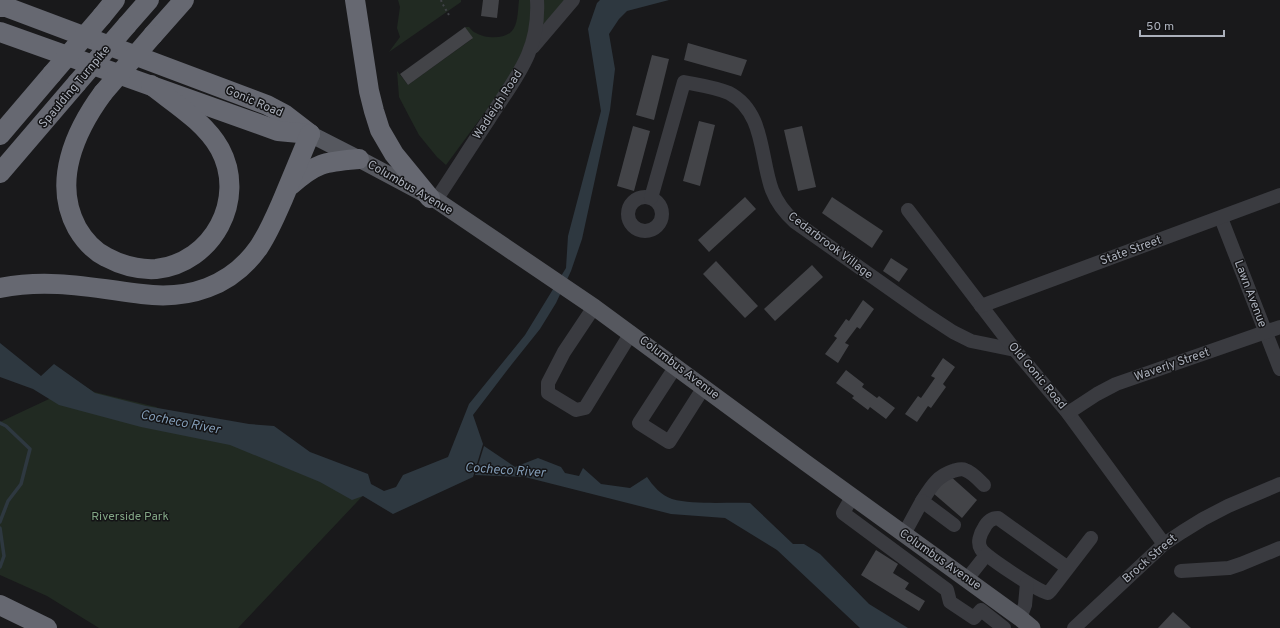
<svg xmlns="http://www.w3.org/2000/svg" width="1280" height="628" font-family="Overpass,sans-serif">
<rect width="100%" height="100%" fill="#19191b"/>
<g fill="#212a22">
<polygon points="398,0 461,0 461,2 389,52 400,37 397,28 400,7"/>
<path d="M 519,0 L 532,0 L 530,27 L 524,48 L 511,77 L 446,165 L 437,157 L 419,135 L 410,118 L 399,97 L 397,71 L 408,85 L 472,39 L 465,27 L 469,27 C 471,29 473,32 476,33 C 486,39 508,40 514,28 C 518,21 518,9 519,0 Z"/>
<polygon points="543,0 572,0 541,29"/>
<polygon points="81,384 94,392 156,407 164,411 372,486 238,628 99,628 47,596 0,575 0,422"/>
</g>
<g fill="#2e3840">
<polygon points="600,0 669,0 627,11 619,19 609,34 615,69 610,110 582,239 571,271 556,303 540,329 512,364 473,415 483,444 473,477 393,514 363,496 352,500 320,482 230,445 141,427 59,405 33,389 0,377 0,343 41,376 54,364 95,393 146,406 249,424 274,426 310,452 368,474 371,484 384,491 396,487 403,475 448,457 469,404 525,335 566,268 568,236 601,111 588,29 597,3"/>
<path d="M 484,446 L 515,467 L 538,458 L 561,467 L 565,473 L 579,476 L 583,468 L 601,484 L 630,488 L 647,477 C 653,486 661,495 672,499 C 694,505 727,502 750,503 L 793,544 L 804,544 L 820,554 L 869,604 L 908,628 L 860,628 L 777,550 L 725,518 L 671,514 L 525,477 L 475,475 Z"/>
</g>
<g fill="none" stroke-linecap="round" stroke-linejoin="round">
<g stroke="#2e3840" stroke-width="3.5">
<polyline points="0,423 6,426 30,449 21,484 8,501 0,522"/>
<polyline points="0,528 4,556 0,567"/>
</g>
</g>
<g fill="#434448">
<polygon points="483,0 499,0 497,18 481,16"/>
<polygon points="465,27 473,38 408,85 400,74"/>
<polygon points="688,43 747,60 741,76 684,60"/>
<polygon points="652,55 669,59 654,120 636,115"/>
<polygon points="699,121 715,125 700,186 683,181"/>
<polygon points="633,126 650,131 634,191 617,186"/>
<polygon points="802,126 816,187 798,191 784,130"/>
<polygon points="745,197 756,209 709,252 698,240"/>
<polygon points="832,197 883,231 872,248 822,213"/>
<polygon points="891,258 908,269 899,282 883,271"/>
<polygon points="716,261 758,306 745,318 703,274"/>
<polygon points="812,265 823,277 775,321 764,309"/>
<polygon points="863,300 874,309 860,329 857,327 845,343 849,345 838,363 825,354 837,338 834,336 846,319 849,321"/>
<polygon points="943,358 955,367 943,384 946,387 931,408 928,406 917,422 905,414 918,396 921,398 935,378 931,376"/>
<polygon points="846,370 864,384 862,387 877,398 879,396 895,408 886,419 870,407 868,410 852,398 854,396 836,383"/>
<polygon points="949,475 977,500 962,518 933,493"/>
<polygon points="876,550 898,564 893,573 909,583 905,589 925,601 919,611 861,575"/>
<polygon points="1173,612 1181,619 1191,628 1158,628"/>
</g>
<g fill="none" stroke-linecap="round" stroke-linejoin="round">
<polyline stroke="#404247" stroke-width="2" stroke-dasharray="2 3" stroke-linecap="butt" points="441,0 442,3 449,15"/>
<g stroke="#3a3b40" stroke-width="14">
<polyline points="533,47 573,0"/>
<circle cx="645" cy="214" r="17"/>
<path d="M 651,198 L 684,82 C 699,85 715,87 729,93 C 765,112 760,158 772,190 C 777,203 785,213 795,222 L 924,313 L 953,332 L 971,341 L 1015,350"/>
<path d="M 436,200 C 454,173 471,146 489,119 C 515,78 540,52 537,0"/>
<polyline points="908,210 1015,350 1068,413 1164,544"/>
<polyline points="1221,218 1280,369"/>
<polyline points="981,306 1280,195"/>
<polyline points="594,307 564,352 548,383 548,393 576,410 585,408 631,333"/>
<polyline points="676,366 639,423 669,442 704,387"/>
<polyline points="1068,413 1097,394 1116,384 1280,327"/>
<polyline points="852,497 843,513 947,590 950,602 974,618 981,610 1004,628"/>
<path d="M 922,501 C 931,487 937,476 953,471 C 957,470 961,468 965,470 C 972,472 979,480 984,485"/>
<polyline points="904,534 922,501 954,525"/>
<path d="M 1068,568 L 998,518 C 992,518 987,522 984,528 C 980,534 977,543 981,549 C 985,556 1039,592 1048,593 L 1051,590 L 1091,538"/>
<polyline points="1181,571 1229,568 1241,564 1280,548"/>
<polyline points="967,579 986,555"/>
<polyline points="1020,618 1025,605 1027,583"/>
<polyline points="1074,628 1164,544 1182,532 1203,519 1228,506 1280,484"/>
</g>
<polyline stroke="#56585f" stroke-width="17" points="310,134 359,159 436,200 594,307 806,463 1020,618 1032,628"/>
<g stroke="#666871" stroke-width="20">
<polyline points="355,0 369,91 374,111 380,130 394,154 430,198"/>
<polyline points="0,7 6,7 267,105 284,114 310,134"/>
<polyline points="102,16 115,0"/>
<polyline points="127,25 149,0"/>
<polyline points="0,32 278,131 310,134"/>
<polyline points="153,35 184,0"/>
<path d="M 103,93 C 75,131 52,182 77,228 C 84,240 94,251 106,257 C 121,265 139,270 156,269 C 213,263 247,199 220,149 C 205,122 175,104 151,85"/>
<polyline points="0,135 52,74"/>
<polyline points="0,173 77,83"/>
<path d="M 291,185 C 317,162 325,162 359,159"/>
<path d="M 0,288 C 49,278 93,288 142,294 C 188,300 231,287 259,247 C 269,232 276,215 283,199 C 292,177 301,156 310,134"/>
<polyline points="0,605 47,628"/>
</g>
<g stroke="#666871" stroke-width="20">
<polyline points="52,74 102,16"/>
<polyline points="77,83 127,25"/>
<polyline points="103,93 153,35"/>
</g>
</g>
<g text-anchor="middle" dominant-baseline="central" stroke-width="3" stroke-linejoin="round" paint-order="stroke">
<g font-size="12" fill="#abb0bb" stroke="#141416">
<text transform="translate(75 87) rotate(-50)">Spaulding Turnpike</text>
<text transform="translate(254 102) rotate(23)">Gonic Road</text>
<text transform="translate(498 105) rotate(-57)">Wadleigh Road</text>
<text transform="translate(410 188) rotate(30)">Columbus Avenue</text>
<text transform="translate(830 246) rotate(37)">Cedarbrook Village</text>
<text transform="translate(1131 251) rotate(-20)">State Street</text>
<text transform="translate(1250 294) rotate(69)">Lawn Avenue</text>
<text transform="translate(1172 365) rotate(-19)">Waverly Street</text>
<text transform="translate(679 368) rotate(37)">Columbus Avenue</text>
<text transform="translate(1037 376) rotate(50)">Old Gonic Road</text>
<text transform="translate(1150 559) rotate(-41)">Brock Street</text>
<text transform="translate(940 560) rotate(35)">Columbus Avenue</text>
</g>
<g font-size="12" fill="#82a685" stroke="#141416">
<text x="130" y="517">Riverside Park</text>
</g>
<g font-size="13" font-style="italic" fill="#829cb6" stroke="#141416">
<text transform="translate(180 423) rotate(11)">Cocheco River</text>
<text transform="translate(505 471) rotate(4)">Cocheco River</text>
</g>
</g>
<path d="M1140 30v6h84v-6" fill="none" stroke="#abb0bb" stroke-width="2"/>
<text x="1146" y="30" font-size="12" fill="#abb0bb" stroke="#141416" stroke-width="3" paint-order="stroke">50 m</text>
</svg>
